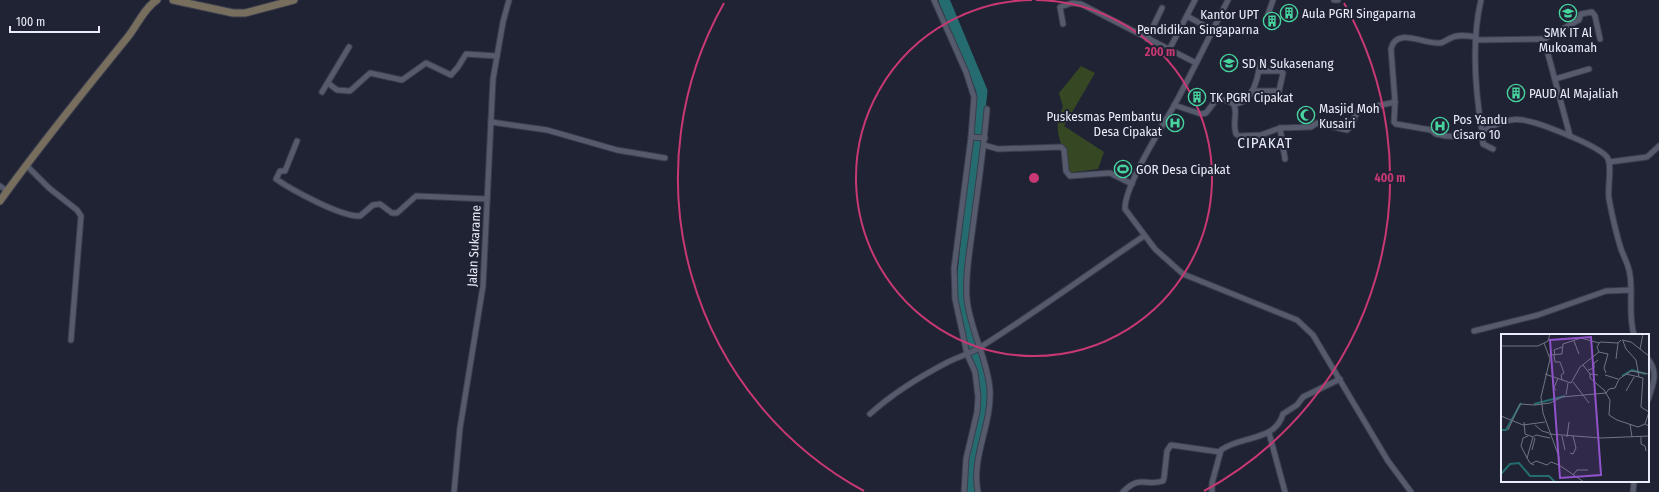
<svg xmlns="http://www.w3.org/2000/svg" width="1659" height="492" font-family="'Fira Sans Condensed',sans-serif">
<rect width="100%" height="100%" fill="#202334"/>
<path fill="#364823" d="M 1081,66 L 1095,73 L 1064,126 L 1104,152 L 1098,169 L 1067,173 C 1066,166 1066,156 1063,149 C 1057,135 1055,120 1063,107 L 1059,93 Z"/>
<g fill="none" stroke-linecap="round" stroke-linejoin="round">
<path stroke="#256c71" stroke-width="11" d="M 944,0 L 982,91 L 960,302 L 985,393 C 983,426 965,459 970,492"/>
<defs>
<g id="street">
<polyline points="934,0 966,72 974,97 971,137 954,268 955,299 967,354 975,372 978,397 977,412 966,459 964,492"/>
<path d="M 1228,0 C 1210,35 1193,71 1174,106 C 1161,128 1124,187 1125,209 L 1155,249 L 1183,274 L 1297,320 L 1313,335 L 1388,461 L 1411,492"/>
<polyline points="1334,0 1338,0"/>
<path d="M 1481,0 C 1471,42 1475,89 1482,132 C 1509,115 1522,117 1550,128 C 1563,133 1599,147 1607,157 C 1613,165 1607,188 1609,199 C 1612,215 1616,233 1621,249 C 1624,257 1629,266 1630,275 C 1633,295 1628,315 1634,335"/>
<polyline points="1268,14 1273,0"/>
<polyline points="1187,16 1212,30"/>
<polyline points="1063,24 1060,7 1072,3 1081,4 1196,63"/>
<path d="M 1476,37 C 1468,36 1458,34 1451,38 C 1447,39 1444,43 1440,43 C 1425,45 1396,26 1391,49 L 1395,102 L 1394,122 L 1396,124 L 1431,130 L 1436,134 L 1446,136 L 1475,137 L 1482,132"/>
<polyline points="1147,39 1162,8"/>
<polyline points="1544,39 1579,20 1581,14 1592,12 1595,16 1600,39"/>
<polyline points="1476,40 1544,39 1570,136"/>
<polyline points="1169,50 1195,0"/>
<polyline points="1555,79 1589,69"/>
<polyline points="328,83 337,90 350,91 370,73 402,80 426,63 451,75 458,67 466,54 497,56"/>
<polyline points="1252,91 1279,91 1283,73 1280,71 1259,71"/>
<polyline points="322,92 349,47"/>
<path d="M 1234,104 C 1254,103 1258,76 1261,60"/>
<path d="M 1174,105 L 1201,114 L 1206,113 L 1216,100 C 1247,99 1230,117 1236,134 L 1239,136 L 1261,135 L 1280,128 L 1311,127 L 1317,123 L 1347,130 C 1354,125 1353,116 1359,110 L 1395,102"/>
<polyline points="491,122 547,130 617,150 665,158"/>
<polyline points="1280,128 1285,159"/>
<polyline points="1482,132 1483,144 1493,149"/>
<polyline points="971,137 985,138"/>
<path d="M 297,141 L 285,171 L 280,171 L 276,179 C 292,190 341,217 360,216 L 373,205 L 380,204 L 392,213 L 397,213 L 416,196 L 487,199"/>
<polyline points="984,145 998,149 1061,147 1064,150 1066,171 1070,176 1110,173 1132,184"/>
<polyline points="1609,162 1647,157 1659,146"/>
<polyline points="27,166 49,188 77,210 81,216 71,340"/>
<polyline points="0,186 7,191"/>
<polyline points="1474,331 1538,315 1606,291 1631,290"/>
<path d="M 1648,359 C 1659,373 1653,384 1648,400"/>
<path d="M 870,414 C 893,393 921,376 948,362 C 958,357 969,354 979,348 C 1035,313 1089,273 1144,236"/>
<polyline points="1269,433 1285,492"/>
<polyline points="454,492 460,428 483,286 493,79 503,22 509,0"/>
<path d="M 978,492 C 971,457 992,425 990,390 C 988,360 970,330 967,299 C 965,275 970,250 973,226 C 978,187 984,148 987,109"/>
<path d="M 1123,492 C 1140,474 1146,487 1163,481 L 1164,478 L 1167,451 L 1171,445 L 1220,452"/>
<path d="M 1212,492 L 1212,483 L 1221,450 C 1241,435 1275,442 1283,414 L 1297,405 L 1303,397 L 1340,379"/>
<polyline points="1633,492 1634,481"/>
</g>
<g id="secondary">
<polyline points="173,0 233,13 245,13 294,0"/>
<path d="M 0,201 C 40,145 84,91 127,38 C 137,26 144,8 157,0"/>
</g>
</defs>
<use href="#street" stroke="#3a3e4c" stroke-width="7"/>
<use href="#secondary" stroke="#3a3e4c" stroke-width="9"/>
<use href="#street" stroke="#565a6d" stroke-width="5"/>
<use href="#secondary" stroke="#786e5e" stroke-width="7"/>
</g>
<g fill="none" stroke="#c83873" stroke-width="2">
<path d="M1036 0A178 178 0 1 1 1032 0"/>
<path d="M864 491A356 356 0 0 1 724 3M1344 3A356 356 0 0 1 1204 491"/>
</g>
<defs>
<symbol id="building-ring" viewBox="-11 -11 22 22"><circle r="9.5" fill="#202334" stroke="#47d49e" stroke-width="1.5"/><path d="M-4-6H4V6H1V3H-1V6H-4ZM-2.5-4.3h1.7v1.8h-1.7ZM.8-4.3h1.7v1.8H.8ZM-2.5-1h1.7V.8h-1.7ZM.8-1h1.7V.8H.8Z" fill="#47d49e"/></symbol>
<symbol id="school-ring" viewBox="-11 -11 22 22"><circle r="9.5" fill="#202334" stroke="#47d49e" stroke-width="1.5"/><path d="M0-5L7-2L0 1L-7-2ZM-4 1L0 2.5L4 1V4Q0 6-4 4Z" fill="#47d49e"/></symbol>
<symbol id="mosque-ring" viewBox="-11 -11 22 22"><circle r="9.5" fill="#202334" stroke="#47d49e" stroke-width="1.5"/><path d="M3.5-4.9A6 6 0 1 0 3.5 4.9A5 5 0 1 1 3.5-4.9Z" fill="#47d49e"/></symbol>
<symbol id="hospital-ring" viewBox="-11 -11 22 22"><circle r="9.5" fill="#202334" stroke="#47d49e" stroke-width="1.5"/><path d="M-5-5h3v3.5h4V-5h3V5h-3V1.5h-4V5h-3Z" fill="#47d49e"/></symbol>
<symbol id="stadium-ring" viewBox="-11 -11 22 22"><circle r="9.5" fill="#202334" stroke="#47d49e" stroke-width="1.5"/><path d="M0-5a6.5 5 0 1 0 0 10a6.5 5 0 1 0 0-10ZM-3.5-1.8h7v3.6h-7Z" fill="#47d49e"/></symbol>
</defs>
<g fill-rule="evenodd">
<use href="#building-ring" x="1279" y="3" width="20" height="20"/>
<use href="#school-ring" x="1558" y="3" width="20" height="20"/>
<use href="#building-ring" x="1262" y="11" width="20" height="20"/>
<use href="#school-ring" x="1219" y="53" width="20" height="20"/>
<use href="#building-ring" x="1506" y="83" width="20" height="20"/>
<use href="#building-ring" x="1187" y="87" width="20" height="20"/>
<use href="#mosque-ring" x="1296" y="105" width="20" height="20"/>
<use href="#hospital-ring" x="1165" y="113" width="20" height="20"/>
<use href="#hospital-ring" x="1430" y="116" width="20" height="20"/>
<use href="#stadium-ring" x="1113" y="159" width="20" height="20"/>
</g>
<g text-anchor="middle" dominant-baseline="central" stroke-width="4" stroke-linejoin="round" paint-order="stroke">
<g font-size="13" fill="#eaedf9" stroke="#202334" text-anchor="start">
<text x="1302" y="13">Aula PGRI Singaparna</text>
<text x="1259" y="14" text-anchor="end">Kantor UPT<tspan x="1259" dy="15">Pendidikan Singaparna</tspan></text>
<text x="1568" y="32" text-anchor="middle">SMK IT Al<tspan x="1568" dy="15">Mukoamah</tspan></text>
<text x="1242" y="63">SD N Sukasenang</text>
<text x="1529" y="93">PAUD Al Majaliah</text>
<text x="1210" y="97">TK PGRI Cipakat</text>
<text x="1319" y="108">Masjid Moh<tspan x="1319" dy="15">Kusairi</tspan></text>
<text x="1162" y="116" text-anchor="end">Puskesmas Pembantu<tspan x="1162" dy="15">Desa Cipakat</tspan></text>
<text x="1453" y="119">Pos Yandu<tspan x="1453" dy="15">Cisaro 10</tspan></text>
<text x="1136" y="169">GOR Desa Cipakat</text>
</g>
<g font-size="13" fill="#eaedf9" stroke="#202334">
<text transform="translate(474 246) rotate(-87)">Jalan Sukarame</text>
</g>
<g font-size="15" letter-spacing="1" fill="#eaedf9" stroke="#202334">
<text x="1265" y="143">CIPAKAT</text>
</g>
</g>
<g transform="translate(1501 334)">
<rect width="148" height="148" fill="#202334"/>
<path fill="none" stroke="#256c71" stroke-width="2" d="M 121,42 L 131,36 L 145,40M 33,70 L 64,62M 0,96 L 5,96 L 20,69M 0,140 L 9,130 L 18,129 L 29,142 L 48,142 L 54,148"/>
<path fill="none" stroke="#717483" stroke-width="1" d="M 121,6 L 130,8 L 148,22M 73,7 L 78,20M 122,7 L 125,15 L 135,26 L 138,43 L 142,44 L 140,73 L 148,78 L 144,90 L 148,92M 43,9 L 49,25 L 40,63 L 42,79 L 58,123 L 58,131 L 83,148M 0,12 L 37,12 L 47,7 L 49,0M 139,15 L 142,0M 98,18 L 107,20 L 103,34 L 105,39M 48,21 L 61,20 L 62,10 L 80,4 L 98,9M 53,21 L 54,28 L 59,28M 54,21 L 53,16 L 61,13M 115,25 L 117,9M 59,28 L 63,39 L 60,41 L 61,46M 82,31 L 89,40 L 97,41M 87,36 L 93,34 L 93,29 L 97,26M 44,40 L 70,49 L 79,33 L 98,18 L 96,13 L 99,8 L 117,9 L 120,6M 89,40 L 89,44 L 103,56 L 109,66 L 108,81 L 116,86 L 137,93 L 144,90M 125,40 L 138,43M 104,41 L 117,45M 72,48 L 88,69M 55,56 L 53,54 L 57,44M 125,57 L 133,43M 65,61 L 67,49M 0,82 L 22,91 L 44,88M 23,88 L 24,100 L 32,103M 129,90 L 131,103M 34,91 L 41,97 L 48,99M 7,96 L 19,70 L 34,71 L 49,69 L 61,63 L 105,59 L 108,55 L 114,54 L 118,45 L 130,37 L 148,40M 48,100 L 100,104 L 148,102M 61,102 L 64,116M 66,103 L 68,88M 140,103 L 140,110 L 144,112 L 145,117M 31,116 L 34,104M 69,119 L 72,120 L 75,114 L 72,102M 26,124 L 20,112 L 22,104 L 27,102M 30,130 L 35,127 L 46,131 L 50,128 L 58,131M 33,131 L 29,129 L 26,124 L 32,103 L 35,101 L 49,104M 72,141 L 76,136 L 87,136"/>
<path fill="#9153cb" fill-opacity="0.15" stroke="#9153cb" stroke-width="2" d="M 90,3 L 100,141 L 59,144 L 49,6 Z"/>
<rect width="148" height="148" fill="none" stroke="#eaedf9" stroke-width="2"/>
</g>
<circle cx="1034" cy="178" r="6" fill="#c83873" stroke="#202334" stroke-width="2"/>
<g font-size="12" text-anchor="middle" font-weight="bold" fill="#c83873" stroke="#202334" stroke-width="4" stroke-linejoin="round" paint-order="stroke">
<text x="1160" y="56">200 m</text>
<text x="1390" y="182">400 m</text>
</g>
<path d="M10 26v6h89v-6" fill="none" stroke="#eaedf9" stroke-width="2"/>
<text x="16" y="26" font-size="12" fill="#eaedf9" stroke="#202334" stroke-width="3" paint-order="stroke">100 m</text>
</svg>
